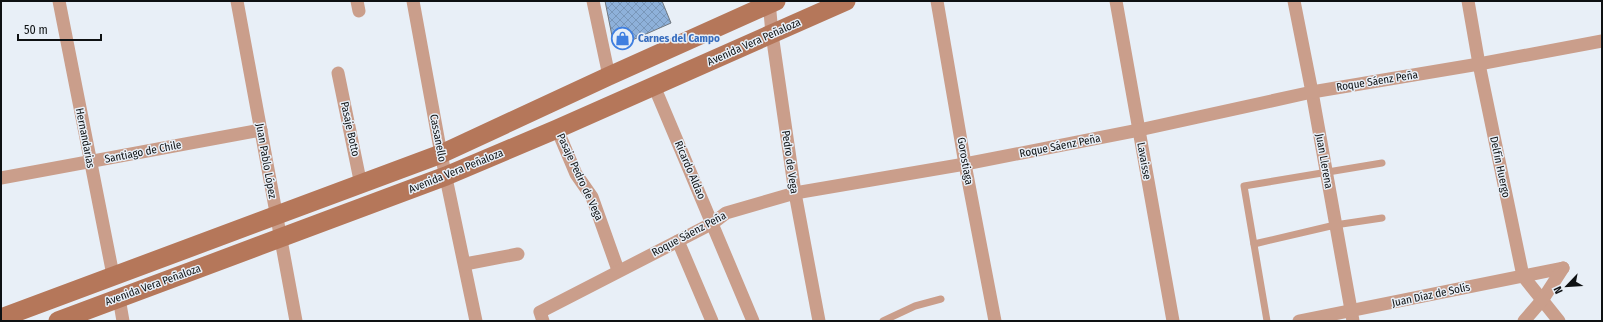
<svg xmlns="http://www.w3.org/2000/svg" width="1603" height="322" font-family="'Fira Sans Condensed',sans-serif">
<defs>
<pattern id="building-cross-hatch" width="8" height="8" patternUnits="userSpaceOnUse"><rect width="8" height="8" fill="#8eb1da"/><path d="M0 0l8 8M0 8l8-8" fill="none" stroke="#7997ba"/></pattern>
</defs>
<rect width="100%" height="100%" fill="#e8eff7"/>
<polygon fill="url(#building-cross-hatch)" stroke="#71777e" points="605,1 662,1 671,23 621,45 613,41"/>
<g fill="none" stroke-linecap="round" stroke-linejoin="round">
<g stroke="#ca9e8b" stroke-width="7">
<polyline points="1254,244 1335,225 1382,218"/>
<polyline points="883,321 915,306 941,299"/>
<polyline points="1267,321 1244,186 1382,163"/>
</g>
<g stroke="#ca9e8b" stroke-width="13">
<polyline points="59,1 113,275"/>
<polyline points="237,1 296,321"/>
<polyline points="357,1 359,11"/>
<polyline points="413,1 441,154 476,321"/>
<polyline points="593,1 609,76"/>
<polyline points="769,1 772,34 795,193 819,321"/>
<polyline points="937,1 965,164 995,321"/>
<polyline points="1116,1 1173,321"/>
<polyline points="1294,1 1312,92 1353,321"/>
<polyline points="1468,1 1479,64 1523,276 1559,321"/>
<polyline points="338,73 361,185"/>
<polyline points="654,86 753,321"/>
<polyline points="557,129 576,174 592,197 618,270"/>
<polyline points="1,178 261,130"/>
<polyline points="678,241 712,321"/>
<polyline points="465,264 518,254"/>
<polyline points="119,298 123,321"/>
<polyline points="543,321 540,312 678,241 713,223 726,213 795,193 965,164 1139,130 1312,92 1479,64 1602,41"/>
<polyline points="1299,321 1563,268"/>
<polyline points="1524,321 1543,299 1563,268"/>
</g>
<g stroke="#b5775a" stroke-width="19">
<polyline points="1,318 441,154 609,76 776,1"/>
<polyline points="58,321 446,176 557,129 846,1"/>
</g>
</g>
<defs>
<symbol id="shop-ring" viewBox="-11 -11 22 22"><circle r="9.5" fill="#e8eff7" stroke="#3f7fe0" stroke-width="1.5"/><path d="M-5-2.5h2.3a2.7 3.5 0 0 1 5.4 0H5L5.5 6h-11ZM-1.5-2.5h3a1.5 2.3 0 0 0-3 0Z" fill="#3f7fe0"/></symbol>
</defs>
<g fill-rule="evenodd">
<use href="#shop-ring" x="610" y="26" width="25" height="25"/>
</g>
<g text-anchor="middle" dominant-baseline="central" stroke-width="3" stroke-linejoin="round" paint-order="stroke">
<g font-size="11" font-weight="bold" fill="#366cbe" stroke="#e8eff7" text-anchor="start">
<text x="638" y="38">Carnes del Campo</text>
</g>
<g font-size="11" fill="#0e1113" stroke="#e8eff7">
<text transform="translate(754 42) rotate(-24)">Avenida Vera Peñaloza</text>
<text transform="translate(1377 81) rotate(-9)">Roque Sáenz Peña</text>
<text transform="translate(350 129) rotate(78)">Pasaje Botto</text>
<text transform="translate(85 138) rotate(79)">Hernandarias</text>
<text transform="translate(438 138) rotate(79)">Cassanello</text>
<text transform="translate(1060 146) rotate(-11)">Roque Sáenz Peña</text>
<text transform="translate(143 152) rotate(-11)">Santiago de Chile</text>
<text transform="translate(266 161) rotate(80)">Juan Pablo López</text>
<text transform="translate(965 161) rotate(80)">Gorostiaga</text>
<text transform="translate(1144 161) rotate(80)">Lavaisse</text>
<text transform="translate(1324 161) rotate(80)">Juan Llerena</text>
<text transform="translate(790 162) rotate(82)">Pedro de Vega</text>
<text transform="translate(1500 167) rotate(78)">Delfín Huergo</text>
<text transform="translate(690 170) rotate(67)">Ricardo Aldao</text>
<text transform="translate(456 171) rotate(-22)">Avenida Vera Peñaloza</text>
<text transform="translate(580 177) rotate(65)">Pasaje Pedro de Vega</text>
<text transform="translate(689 234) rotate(-28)">Roque Sáenz Peña</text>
<text transform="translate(153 285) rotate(-20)">Avenida Vera Peñaloza</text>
<text transform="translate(1431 295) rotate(-12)">Juan Díaz de Solís</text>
</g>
</g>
<rect width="1603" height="322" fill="none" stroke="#0e1113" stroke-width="4"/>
<g transform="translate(1567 286) rotate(245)" stroke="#e8eff7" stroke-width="3" paint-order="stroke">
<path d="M0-3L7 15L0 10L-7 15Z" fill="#0e1113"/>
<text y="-6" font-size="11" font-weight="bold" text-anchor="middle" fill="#0e1113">N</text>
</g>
<path d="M18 34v6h83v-6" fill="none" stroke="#0e1113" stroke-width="2"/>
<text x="24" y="34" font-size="12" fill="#0e1113" stroke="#e8eff7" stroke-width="3" paint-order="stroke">50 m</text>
</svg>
